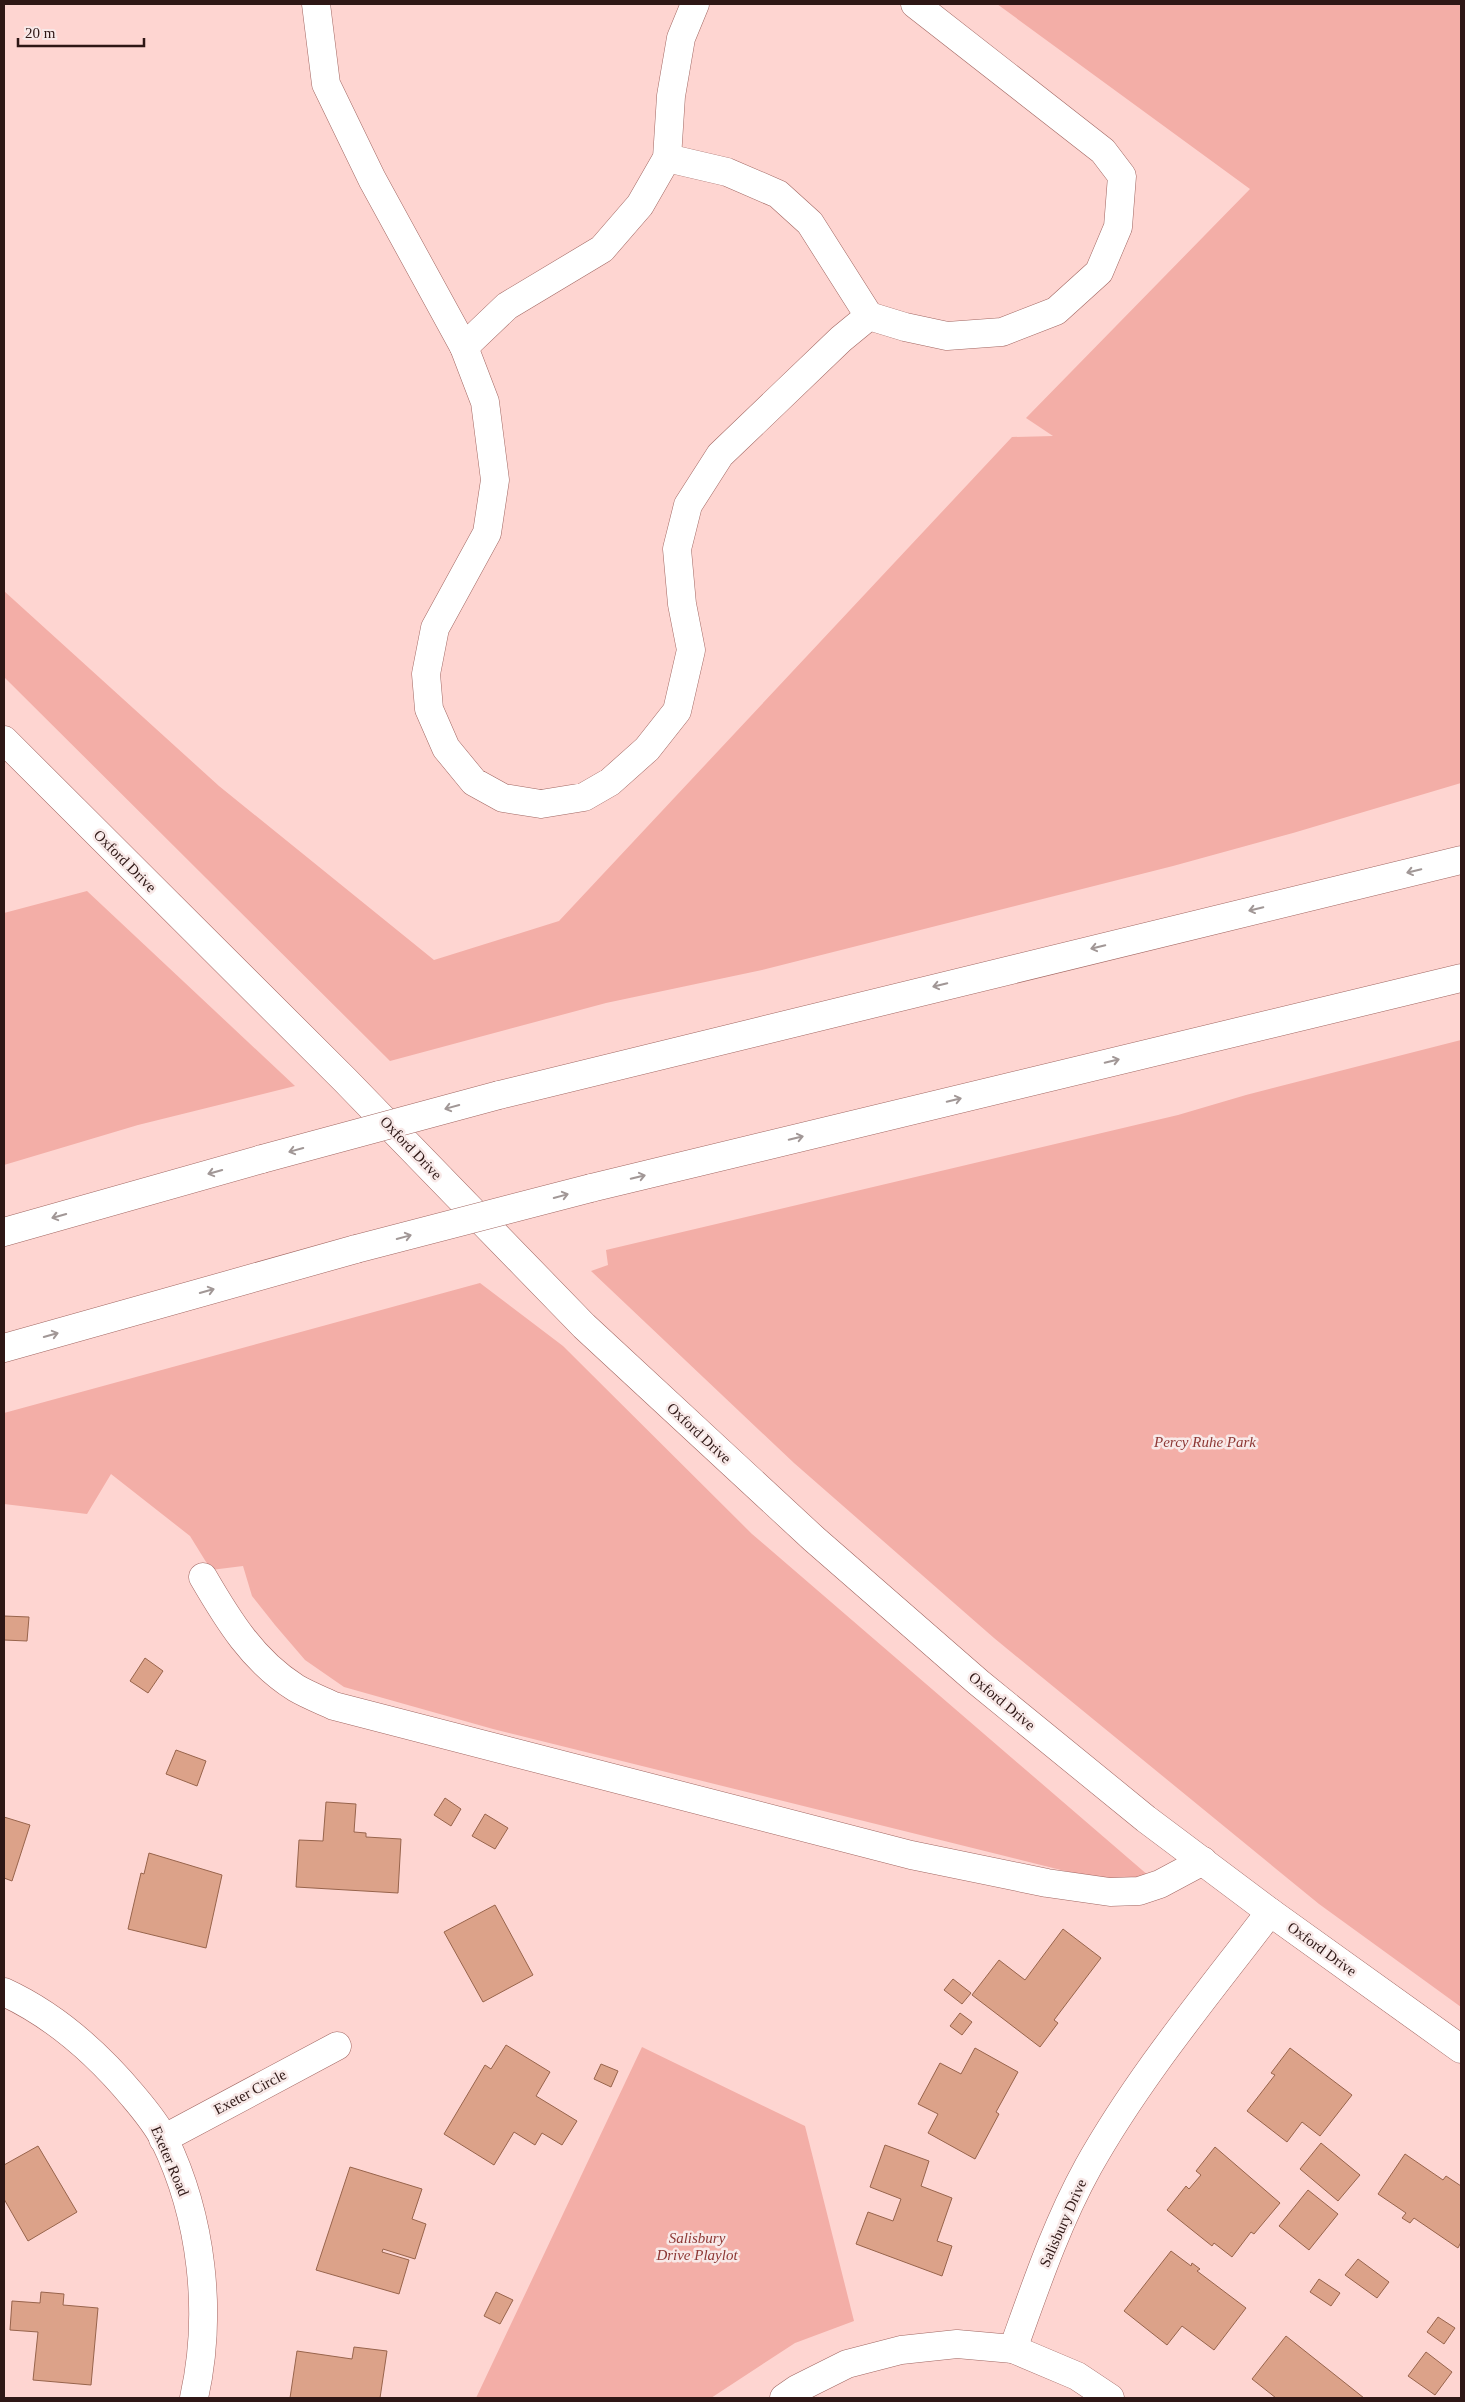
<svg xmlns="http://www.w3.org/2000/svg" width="1465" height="2402" font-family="'Times New Roman',serif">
<rect width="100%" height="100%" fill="#fed5d1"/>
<g fill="#f3aea7">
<polygon points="997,4 1461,4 1461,783 1293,833 1173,866 762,970 606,1003 390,1061 4,677 4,591 219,786 434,960 559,921 1012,437 1053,436 1026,418 1250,189"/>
<polygon points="87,891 295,1086 138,1125 4,1165 4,913"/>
<polygon points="1461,1040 1461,2007 1319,1904 994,1638 794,1463 591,1271 608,1265 606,1250 1178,1115 1246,1095"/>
<polygon points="480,1283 563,1346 752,1534 1149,1876 1109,1880 1065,1871 493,1729 344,1687 305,1660 275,1625 252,1596 243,1566 211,1570 190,1536 111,1474 87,1514 4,1504 4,1413"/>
<polygon points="642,2047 805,2126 854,2321 795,2343 711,2398 476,2398"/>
</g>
<g fill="#dca289" stroke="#98644c">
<polygon points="4,1616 29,1617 27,1641 4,1640"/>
<polygon points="145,1658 163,1671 148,1693 130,1681"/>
<polygon points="176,1750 206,1761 197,1786 166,1774"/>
<polygon points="445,1798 461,1809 451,1826 434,1815"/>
<polygon points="326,1802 356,1804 354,1832 366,1833 366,1837 401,1839 398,1893 296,1887 299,1840 323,1841"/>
<polygon points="485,1814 508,1828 495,1849 472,1836"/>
<polygon points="4,1817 30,1825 12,1881 4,1878"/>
<polygon points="149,1853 222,1875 206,1948 128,1929 141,1873 144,1874"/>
<polygon points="495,1905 533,1975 483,2002 444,1932"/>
<polygon points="1063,1929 1101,1958 1054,2020 1058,2023 1040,2047 972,1995 999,1960 1025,1980"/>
<polygon points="953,1979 971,1993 962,2004 944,1990"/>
<polygon points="960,2013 972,2022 962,2035 950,2026"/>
<polygon points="506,2045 550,2072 536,2096 577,2121 562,2145 542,2133 535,2145 514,2132 494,2165 444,2134 485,2065 491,2069"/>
<polygon points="975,2048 1018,2072 996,2112 999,2114 975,2159 928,2133 938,2114 918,2104 940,2063 961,2074"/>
<polygon points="1290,2048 1352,2095 1320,2136 1302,2122 1287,2142 1247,2111 1275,2075 1271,2073"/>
<polygon points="601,2064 618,2071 611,2087 594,2079"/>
<polygon points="1321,2143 1360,2175 1338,2201 1300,2169"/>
<polygon points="885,2145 929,2161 921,2186 952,2198 937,2241 952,2246 942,2276 856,2244 868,2212 893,2221 901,2199 870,2187"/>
<polygon points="38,2146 77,2212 28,2241 4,2199 4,2165"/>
<polygon points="1215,2147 1280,2203 1254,2234 1251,2232 1232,2257 1214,2243 1212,2246 1167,2210 1186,2186 1189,2189 1201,2175 1196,2171"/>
<polygon points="1405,2154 1443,2180 1446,2176 1461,2186 1461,2242 1458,2248 1414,2218 1410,2223 1402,2218 1406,2213 1378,2194"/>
<polygon points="350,2167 422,2189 412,2219 426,2224 415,2259 383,2249 382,2252 409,2260 399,2294 316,2270"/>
<polygon points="1308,2190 1338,2214 1309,2250 1279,2226"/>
<polygon points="1171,2251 1191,2266 1192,2263 1200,2269 1197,2271 1246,2308 1214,2350 1182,2326 1167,2345 1124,2311"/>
<polygon points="1358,2259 1389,2282 1377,2298 1345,2275"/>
<polygon points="1319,2279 1340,2293 1331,2306 1310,2292"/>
<polygon points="41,2292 64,2294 63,2305 98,2308 91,2385 33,2380 38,2332 10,2330 12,2301 40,2303"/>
<polygon points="496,2292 513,2300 500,2324 484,2316"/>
<polygon points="1438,2317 1455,2328 1444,2344 1427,2332"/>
<polygon points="1286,2336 1364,2398 1276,2398 1252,2379"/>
<polygon points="354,2347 387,2351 380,2398 290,2398 297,2351 352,2359"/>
<polygon points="1426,2352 1452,2372 1435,2395 1408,2376"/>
</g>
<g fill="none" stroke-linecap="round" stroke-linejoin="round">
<defs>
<g id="minor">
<polyline points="316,4 326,84 372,179 464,347 485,402 495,480 487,533 435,628 426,674 429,709 446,748 474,782 503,798 541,804 584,797 610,782 647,749 677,711 691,650 682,604 677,549 688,505 720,455 841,339 869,316 905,327 947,336 1002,332 1056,311 1099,272 1118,227 1122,176 1103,151 915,4"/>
<polyline points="667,158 727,172 778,194 810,223 869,316"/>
<polyline points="464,347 507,306 602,249 640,205 667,158 671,96 681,38 695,4"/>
<path d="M 203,1577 C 228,1620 253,1661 296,1688 C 308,1695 321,1700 334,1706 L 911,1855 L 1047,1883 L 1110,1892 L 1139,1891 L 1160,1884 L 1203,1861"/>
<path d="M 4,1992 C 54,2015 97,2053 133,2096 C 144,2109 156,2123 164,2139 C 202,2217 213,2313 194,2398"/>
<polyline points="163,2139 337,2046"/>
<path d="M 1013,2349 C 1035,2288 1056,2225 1088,2167 C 1139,2076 1207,1995 1270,1912"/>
<polyline points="784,2398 797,2389 847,2364 901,2350 957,2344 1013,2349 1077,2376 1110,2398"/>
</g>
<polyline id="major" points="4,740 345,1080 584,1326 814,1539 978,1682 1146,1819 1270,1912 1461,2049"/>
<g id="highway">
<polyline points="499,1095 1461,860"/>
<polyline points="591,1188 1461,978"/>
<polyline points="4,1232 262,1159"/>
<polyline points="4,1348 356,1249"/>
</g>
</defs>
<use href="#minor" stroke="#a16661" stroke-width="29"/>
<use href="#major" stroke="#a16661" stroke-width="29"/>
<use href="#highway" stroke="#a16661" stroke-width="29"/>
<use href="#minor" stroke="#fff" stroke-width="28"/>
<use href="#major" stroke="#fff" stroke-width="28"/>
<use href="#highway" stroke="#fff" stroke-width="28"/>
<defs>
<g id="highway-bridge">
<polyline points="262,1159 499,1095"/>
<polyline points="356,1249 591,1188"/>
</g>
</defs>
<use href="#highway-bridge" stroke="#a16661" stroke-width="29" stroke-linecap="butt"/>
<use href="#highway-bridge" stroke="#fff" stroke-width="28"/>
</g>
<defs><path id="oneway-shaft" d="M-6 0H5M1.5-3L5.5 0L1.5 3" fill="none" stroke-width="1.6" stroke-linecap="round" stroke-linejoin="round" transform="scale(1.25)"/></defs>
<g stroke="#a19796">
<use href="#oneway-shaft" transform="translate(1414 871) rotate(167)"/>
<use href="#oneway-shaft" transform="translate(1256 909) rotate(167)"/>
<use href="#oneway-shaft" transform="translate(1098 947) rotate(166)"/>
<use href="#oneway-shaft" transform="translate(940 985) rotate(166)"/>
<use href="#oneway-shaft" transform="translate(1112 1061) rotate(-13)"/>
<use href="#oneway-shaft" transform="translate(954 1100) rotate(-14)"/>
<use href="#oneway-shaft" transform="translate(452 1107) rotate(165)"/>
<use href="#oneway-shaft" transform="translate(796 1138) rotate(-14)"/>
<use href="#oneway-shaft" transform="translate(296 1150) rotate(165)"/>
<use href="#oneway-shaft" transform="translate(215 1172) rotate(164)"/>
<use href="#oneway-shaft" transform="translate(638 1177) rotate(-14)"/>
<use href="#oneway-shaft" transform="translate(561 1196) rotate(-15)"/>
<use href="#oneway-shaft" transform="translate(59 1216) rotate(164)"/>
<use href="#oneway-shaft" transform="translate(404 1237) rotate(-15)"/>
<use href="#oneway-shaft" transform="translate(207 1291) rotate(-16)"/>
<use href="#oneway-shaft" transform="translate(51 1335) rotate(-16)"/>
</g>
<g text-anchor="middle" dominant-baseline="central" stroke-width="5" stroke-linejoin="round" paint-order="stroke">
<g font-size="15" fill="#2e1715" stroke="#f8e9e8">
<text transform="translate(125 861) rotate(45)">Oxford Drive</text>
<text transform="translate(411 1148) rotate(46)">Oxford Drive</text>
<text transform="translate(699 1433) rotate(43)">Oxford Drive</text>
<text transform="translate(1002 1701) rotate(40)">Oxford Drive</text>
<text transform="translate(1322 1949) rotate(36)">Oxford Drive</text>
<text transform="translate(250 2092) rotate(-28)">Exeter Circle</text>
<text transform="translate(170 2161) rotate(67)">Exeter Road</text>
<text transform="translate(1063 2223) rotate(-66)">Salisbury Drive</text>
</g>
<g font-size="15" font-style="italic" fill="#8d3835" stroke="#f8e9e8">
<text x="1205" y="1442">Percy Ruhe Park</text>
<text x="697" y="2238">Salisbury<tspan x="697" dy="17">Drive Playlot</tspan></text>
</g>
</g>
<rect width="1465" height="2402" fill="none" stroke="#2e1715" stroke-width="10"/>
<path d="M18 38v8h126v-8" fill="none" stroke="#2e1715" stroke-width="2.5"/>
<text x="25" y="38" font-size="15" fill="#2e1715" stroke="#f8e9e8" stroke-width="4" paint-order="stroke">20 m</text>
</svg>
